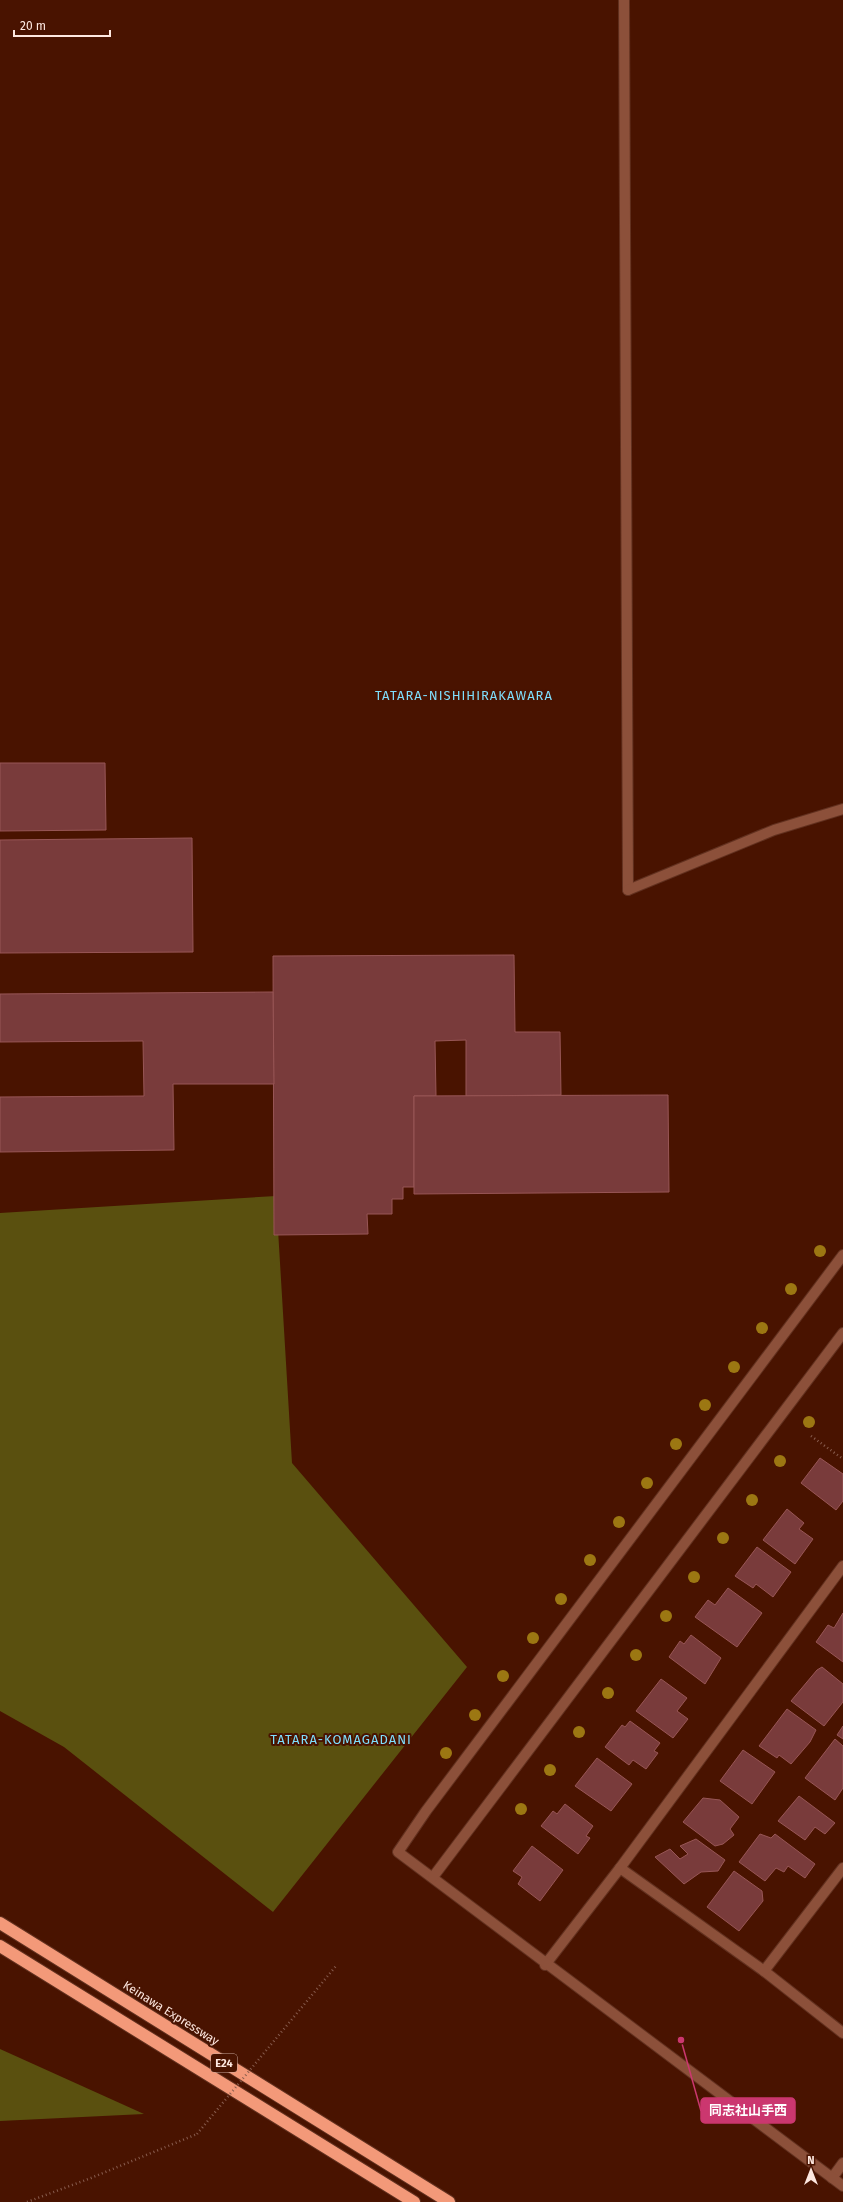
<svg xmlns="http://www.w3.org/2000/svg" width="843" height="2202" font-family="'Fira Sans','Noto Sans JP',sans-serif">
<rect width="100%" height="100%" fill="#491300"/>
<g fill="#5a500f">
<polygon points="276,1196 292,1463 467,1667 273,1912 64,1747 0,1711 0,1213"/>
<polygon points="0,2049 144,2114 0,2121"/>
</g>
<g fill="#793b3b" stroke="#985656">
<polygon points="0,763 105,763 106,830 0,831"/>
<polygon points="192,838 193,952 0,953 0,840"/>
<polygon points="514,955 515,1032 560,1032 561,1095 466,1096 466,1040 435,1041 436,1096 414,1096 414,1187 403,1187 403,1199 392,1199 392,1214 367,1214 368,1234 274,1235 273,956"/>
<polygon points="273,992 274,1084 173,1084 174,1150 0,1152 0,1097 144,1096 143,1041 0,1042 0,994"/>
<polygon points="668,1095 669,1192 414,1194 414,1096"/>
<polygon points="820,1458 843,1474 843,1501 836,1510 801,1483"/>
<polygon points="787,1509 804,1523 799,1529 813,1539 795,1564 763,1540"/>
<polygon points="757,1547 791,1572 773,1597 756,1584 753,1588 735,1576"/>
<polygon points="728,1588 762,1613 737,1647 695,1617 708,1600 715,1605"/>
<polygon points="843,1613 843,1662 816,1642 828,1625 834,1628"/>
<polygon points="691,1635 721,1658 705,1684 669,1657 680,1641 684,1644"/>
<polygon points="822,1667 843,1684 843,1702 824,1726 791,1701 817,1670"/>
<polygon points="661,1679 687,1698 677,1711 688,1719 673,1738 636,1711"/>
<polygon points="787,1709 816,1730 810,1742 791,1764 779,1755 777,1758 759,1746"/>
<polygon points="630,1721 660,1743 654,1751 658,1753 646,1769 633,1760 629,1765 605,1747 622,1725 625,1727"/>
<polygon points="843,1726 843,1739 837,1735"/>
<polygon points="835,1739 843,1746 843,1788 835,1800 805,1778"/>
<polygon points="743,1750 775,1772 752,1804 720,1781"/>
<polygon points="597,1758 632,1784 611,1811 575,1786"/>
<polygon points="799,1796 835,1823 825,1834 815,1827 805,1840 778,1821"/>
<polygon points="703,1798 720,1800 739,1817 730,1829 734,1835 723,1844 715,1846 683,1822"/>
<polygon points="565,1804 593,1826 586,1836 590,1838 578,1854 541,1826 553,1811 557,1814"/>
<polygon points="760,1834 771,1838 775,1834 815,1864 805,1878 788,1866 784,1872 776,1868 765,1881 739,1862"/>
<polygon points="696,1839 725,1860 718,1871 701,1872 684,1884 655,1857 670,1849 680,1859 688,1854 680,1846"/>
<polygon points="532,1846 563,1870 540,1901 518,1884 522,1877 513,1871"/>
<polygon points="734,1871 762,1891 763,1901 739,1931 707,1907"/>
</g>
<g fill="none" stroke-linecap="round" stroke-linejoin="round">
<defs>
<g id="minor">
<polyline points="624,0 628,890"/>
<polyline points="620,1868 764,1971 843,2033"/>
<polyline points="545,1965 620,1868 843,1566"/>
<polyline points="764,1971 843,1868"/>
<polyline points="832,2178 843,2163"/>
</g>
<g id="tertiary">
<polyline points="628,890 774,830 843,809"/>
<polyline points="843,1255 426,1811 398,1852 843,2186"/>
<polyline points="433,1877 843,1333"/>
</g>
<g id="motorway">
<polyline points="0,1923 449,2202"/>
<polyline points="0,1946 414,2202"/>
</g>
</defs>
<use href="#minor" stroke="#62311f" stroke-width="12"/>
<use href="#tertiary" stroke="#62311f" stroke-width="12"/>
<use href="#motorway" stroke="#62311f" stroke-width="14"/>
<g stroke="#885d4e" stroke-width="2.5" stroke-dasharray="1 3" stroke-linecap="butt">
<polyline points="811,1436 843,1459"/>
<polyline points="27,2202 91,2178 197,2134"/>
</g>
<use href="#minor" stroke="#8c503a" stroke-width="10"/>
<use href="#tertiary" stroke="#8c503a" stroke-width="10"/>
<use href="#motorway" stroke="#f39979" stroke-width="12"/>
<polyline stroke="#885d4e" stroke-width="2.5" stroke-dasharray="1 3" stroke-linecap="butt" points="197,2134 336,1966"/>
</g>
<g fill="#9c7712">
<circle cx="820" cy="1251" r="6"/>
<circle cx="791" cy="1289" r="6"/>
<circle cx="762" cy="1328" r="6"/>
<circle cx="734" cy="1367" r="6"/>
<circle cx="705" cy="1405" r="6"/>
<circle cx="809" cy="1422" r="6"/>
<circle cx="676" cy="1444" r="6"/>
<circle cx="780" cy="1461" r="6"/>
<circle cx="647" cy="1483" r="6"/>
<circle cx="752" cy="1500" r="6"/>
<circle cx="619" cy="1522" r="6"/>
<circle cx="723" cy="1538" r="6"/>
<circle cx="590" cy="1560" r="6"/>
<circle cx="694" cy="1577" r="6"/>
<circle cx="561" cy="1599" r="6"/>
<circle cx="666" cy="1616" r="6"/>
<circle cx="533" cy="1638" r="6"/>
<circle cx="636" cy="1655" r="6"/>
<circle cx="503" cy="1676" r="6"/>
<circle cx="608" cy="1693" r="6"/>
<circle cx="475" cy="1715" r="6"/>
<circle cx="579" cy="1732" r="6"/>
<circle cx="446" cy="1753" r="6"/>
<circle cx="550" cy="1770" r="6"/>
<circle cx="521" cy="1809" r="6"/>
</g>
<g text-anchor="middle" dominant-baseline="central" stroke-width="4" stroke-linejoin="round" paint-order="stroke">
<rect fill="#491300" stroke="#c8a89d" stroke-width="1" x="211" y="2054" width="26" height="18" rx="3"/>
<g font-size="11" font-weight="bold" fill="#fee8e0">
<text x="224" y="2063">E24</text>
</g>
<g font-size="12" fill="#fee8e0" stroke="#491300">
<text transform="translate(171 2013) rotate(32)">Keinawa Expressway</text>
</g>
<g font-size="13" letter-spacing="1" fill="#7fdffd" stroke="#491300">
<text x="464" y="695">TATARA-NISHIHIRAKAWARA</text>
<text x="341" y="1739">TATARA-KOMAGADANI</text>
</g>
</g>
<path fill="none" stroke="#cb376f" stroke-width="1.5" d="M681 2040L701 2111"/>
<circle fill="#cb376f" stroke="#491300" stroke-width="1.5" cx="681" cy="2040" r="4"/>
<rect fill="#cb376f" stroke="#cb376f" stroke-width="1.5" x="701" y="2098" width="94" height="25" rx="4"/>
<g font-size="13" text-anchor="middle" font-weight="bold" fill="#fff">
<text x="748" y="2115">同志社山手西</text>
</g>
<g transform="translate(811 2170)" stroke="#491300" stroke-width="3" paint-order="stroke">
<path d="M0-3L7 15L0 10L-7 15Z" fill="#fee8e0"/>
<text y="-6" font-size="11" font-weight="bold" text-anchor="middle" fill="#fee8e0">N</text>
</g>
<path d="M14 30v6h96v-6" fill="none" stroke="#fee8e0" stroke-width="2"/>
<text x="20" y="30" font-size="12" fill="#fee8e0" stroke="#491300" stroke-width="3" paint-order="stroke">20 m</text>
</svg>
